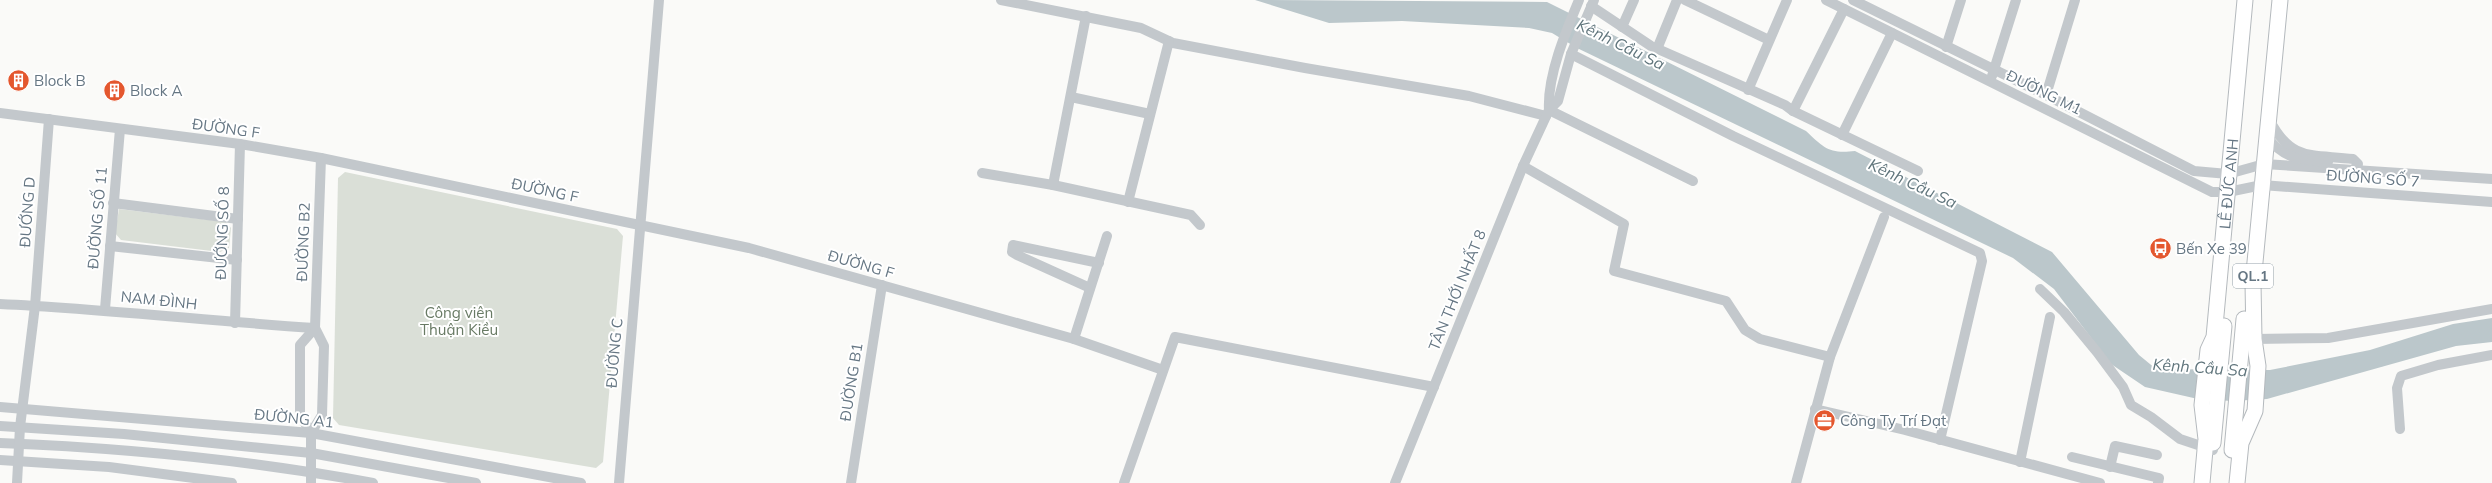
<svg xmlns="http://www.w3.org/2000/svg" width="2492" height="483" font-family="Mulish,sans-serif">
<rect width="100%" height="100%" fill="#fafaf8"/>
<g fill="#dadfd7">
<polygon points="345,172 617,229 623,236 603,462 596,468 339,425 333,418 338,178"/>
<polygon points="119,209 226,222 231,228 229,248 220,252 121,240 115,233"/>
</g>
<path fill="#bbc7cb" d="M 1255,0 L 1547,2 L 1806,131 C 1824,148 1829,154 1855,151 L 2052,252 L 2139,355 L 2156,369 L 2270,370 L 2370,350 L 2453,324 L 2492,318 L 2492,342 L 2456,346 L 2267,399 L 2232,401 L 2198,399 L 2145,387 L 2111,364 L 2054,289 L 2013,258 L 1577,48 L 1552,33 L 1529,28 L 1402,21 L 1329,23 Z"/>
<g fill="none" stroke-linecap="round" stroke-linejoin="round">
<defs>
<g id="highway">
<polyline points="2213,443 2224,326"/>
<polyline points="2232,450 2244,319"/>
<path id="s1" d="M 2202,483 L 2206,439 L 2202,405 L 2208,350 L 2214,337 L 2245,0"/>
<polyline points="2237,483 2241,443 2255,411 2258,366 2254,339 2253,283 2280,0"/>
</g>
</defs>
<use href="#highway" stroke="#b4b9bd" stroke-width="17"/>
<g stroke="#c3c8cc" stroke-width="10">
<polyline points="1001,0 1141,28 1173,43 1305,68 1469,96 1546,116"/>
<polyline points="1685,0 1769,40"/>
<polyline points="1826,0 2212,192 2228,192 2262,185 2492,202"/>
<polyline points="1853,0 2046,95 2194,171 2228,174 2264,164 2492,179"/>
<polyline points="1591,6 1651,46 1785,105 1793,111 1918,171"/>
<polyline points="1622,27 1634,0"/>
<polyline points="1946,47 1961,0"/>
<polyline points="1657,49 1677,0"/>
<polyline points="1571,54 1733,136 1980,253 1982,261 1940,440"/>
<polyline points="1992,76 2016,0"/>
<polyline points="1748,90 1787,0"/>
<polyline points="2046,95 2075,0"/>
<polyline points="1071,97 1150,114"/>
<polyline points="1549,110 1693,181"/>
<path d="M 1549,110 C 1547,76 1566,31 1579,0"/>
<polyline points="1793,111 1844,9"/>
<polyline points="0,113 240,144 321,158 749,248 1074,339 1163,370"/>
<path d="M 2269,119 C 2291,162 2311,154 2353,159 L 2358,164"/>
<polyline points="1842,135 1892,33"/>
<path d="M 2267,137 C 2285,160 2300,159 2328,162"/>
<polyline points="1523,166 1624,224 1614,271 1726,301 1745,330 1760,339 1830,357"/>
<polyline points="982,173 1053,185 1191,215 1200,225"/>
<polyline points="1053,185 1086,16"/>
<polyline points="1128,202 1169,41"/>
<polyline points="113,203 238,219"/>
<polyline points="110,246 237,260"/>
<polyline points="1090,288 1017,255 1012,252 1013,245 1099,263"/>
<polyline points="2040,289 2064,312 2097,352 2123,387 2131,405 2151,417 2180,439 2213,450"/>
<path d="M 0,304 C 105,309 210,321 315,328"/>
<polyline points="105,309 120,129"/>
<polyline points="235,323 240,144"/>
<polyline points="1074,339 1107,236"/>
<polyline points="2254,339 2328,338 2492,309"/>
<polyline points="0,407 311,433 581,483"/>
<polyline points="1815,409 1905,430 2100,483"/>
<polyline points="0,426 124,434 311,453 476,483"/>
<polyline points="2400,429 2397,388 2401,376 2438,365 2492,355"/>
<polyline points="311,433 300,415 300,345 315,328"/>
<path d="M 0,443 C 125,448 250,460 373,483"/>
<polyline points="2072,457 2159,478 2158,483"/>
<polyline points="0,460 109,467 232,483"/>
<polyline points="2020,462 2050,317"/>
<polyline points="2110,467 2115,446 2157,455"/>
<polyline points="17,483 20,427 35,306 49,119"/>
<polyline points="311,483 311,433 322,415 324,346 315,328 321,158"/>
<polyline points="619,483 659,0"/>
<polyline points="851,483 882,285"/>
<polyline points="1124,483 1175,337 1434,387"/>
<polyline points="1395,483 1523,166 1549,110 1558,101 1571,54 1594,0"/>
<polyline points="1796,483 1830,357 1884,217"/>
</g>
<use href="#highway" stroke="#fff" stroke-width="15"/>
</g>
<defs>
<symbol id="building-disc" viewBox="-11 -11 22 22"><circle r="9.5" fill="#e4572e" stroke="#fff"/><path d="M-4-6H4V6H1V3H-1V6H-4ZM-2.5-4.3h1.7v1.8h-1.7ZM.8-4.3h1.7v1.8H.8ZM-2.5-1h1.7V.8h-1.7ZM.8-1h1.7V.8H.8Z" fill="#fff"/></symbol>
<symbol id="bus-disc" viewBox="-11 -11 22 22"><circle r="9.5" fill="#e4572e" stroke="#fff"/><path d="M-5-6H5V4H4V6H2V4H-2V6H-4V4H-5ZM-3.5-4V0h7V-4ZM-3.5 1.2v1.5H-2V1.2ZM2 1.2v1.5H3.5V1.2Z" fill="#fff"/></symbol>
<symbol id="office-disc" viewBox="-11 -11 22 22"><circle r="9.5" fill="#e4572e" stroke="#fff"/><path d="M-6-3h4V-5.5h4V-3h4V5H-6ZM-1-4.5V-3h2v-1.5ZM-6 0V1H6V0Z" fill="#fff"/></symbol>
</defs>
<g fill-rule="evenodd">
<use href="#building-disc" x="6" y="68" width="25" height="25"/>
<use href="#building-disc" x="102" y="78" width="25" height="25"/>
<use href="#bus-disc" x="2148" y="236" width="25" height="25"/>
<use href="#office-disc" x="1812" y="408" width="25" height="25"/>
</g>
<g text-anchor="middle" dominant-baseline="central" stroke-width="4" stroke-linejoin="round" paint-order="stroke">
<rect fill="#fff" stroke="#939fa8" stroke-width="1" x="2233" y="264" width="40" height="24" rx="3"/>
<g font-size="14" font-weight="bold" fill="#657683">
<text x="2253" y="276">QL.1</text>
</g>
<g font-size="15" fill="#657683" stroke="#fff" text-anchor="start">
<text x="34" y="80">Block B</text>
<text x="130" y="90">Block A</text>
<text x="2176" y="248">Bến Xe 39</text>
<text x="1840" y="420">Công Ty Trí Đạt</text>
</g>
<g font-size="15" fill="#657683" stroke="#fff">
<text transform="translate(2044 92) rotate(26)">ĐƯỜNG M1</text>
<text transform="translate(226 128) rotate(8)">ĐƯỜNG F</text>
<text transform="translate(2373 178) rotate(4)">ĐƯỜNG SỐ 7</text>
<text stroke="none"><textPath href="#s1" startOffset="302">LÊ ĐỨC ANH</textPath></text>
<text transform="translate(545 190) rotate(12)">ĐƯỜNG F</text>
<text transform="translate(27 212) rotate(-86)">ĐƯỚNG D</text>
<text transform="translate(97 218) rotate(-85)">ĐƯỜNG SỐ 11</text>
<text transform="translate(222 233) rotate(-88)">ĐƯỚNG SỐ 8</text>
<text transform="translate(303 242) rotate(-88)">ĐƯỜNG B2</text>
<text transform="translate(861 264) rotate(16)">ĐƯỜNG F</text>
<text transform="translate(1457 290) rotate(-68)">TÂN THỚI NHẤT 8</text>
<text transform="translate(159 300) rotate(6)">NAM ĐÌNH</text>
<text transform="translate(614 353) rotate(-85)">ĐƯỜNG C</text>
<text transform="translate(851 382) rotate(-81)">ĐƯỜNG B1</text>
<text transform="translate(294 418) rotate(6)">ĐƯỜNG A1</text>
</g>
<g font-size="15" fill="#687a64" stroke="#fff">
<text x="459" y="312">Công viên<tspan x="459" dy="17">Thuận Kiều</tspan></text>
</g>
<g font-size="16" font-style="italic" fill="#60757c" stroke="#fff">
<text transform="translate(1621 44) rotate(26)">Kênh Cầu Sa</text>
<text transform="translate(1913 183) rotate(25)">Kênh Cầu Sa</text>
<text transform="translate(2200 367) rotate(4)">Kênh Cầu Sa</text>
</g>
</g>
</svg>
